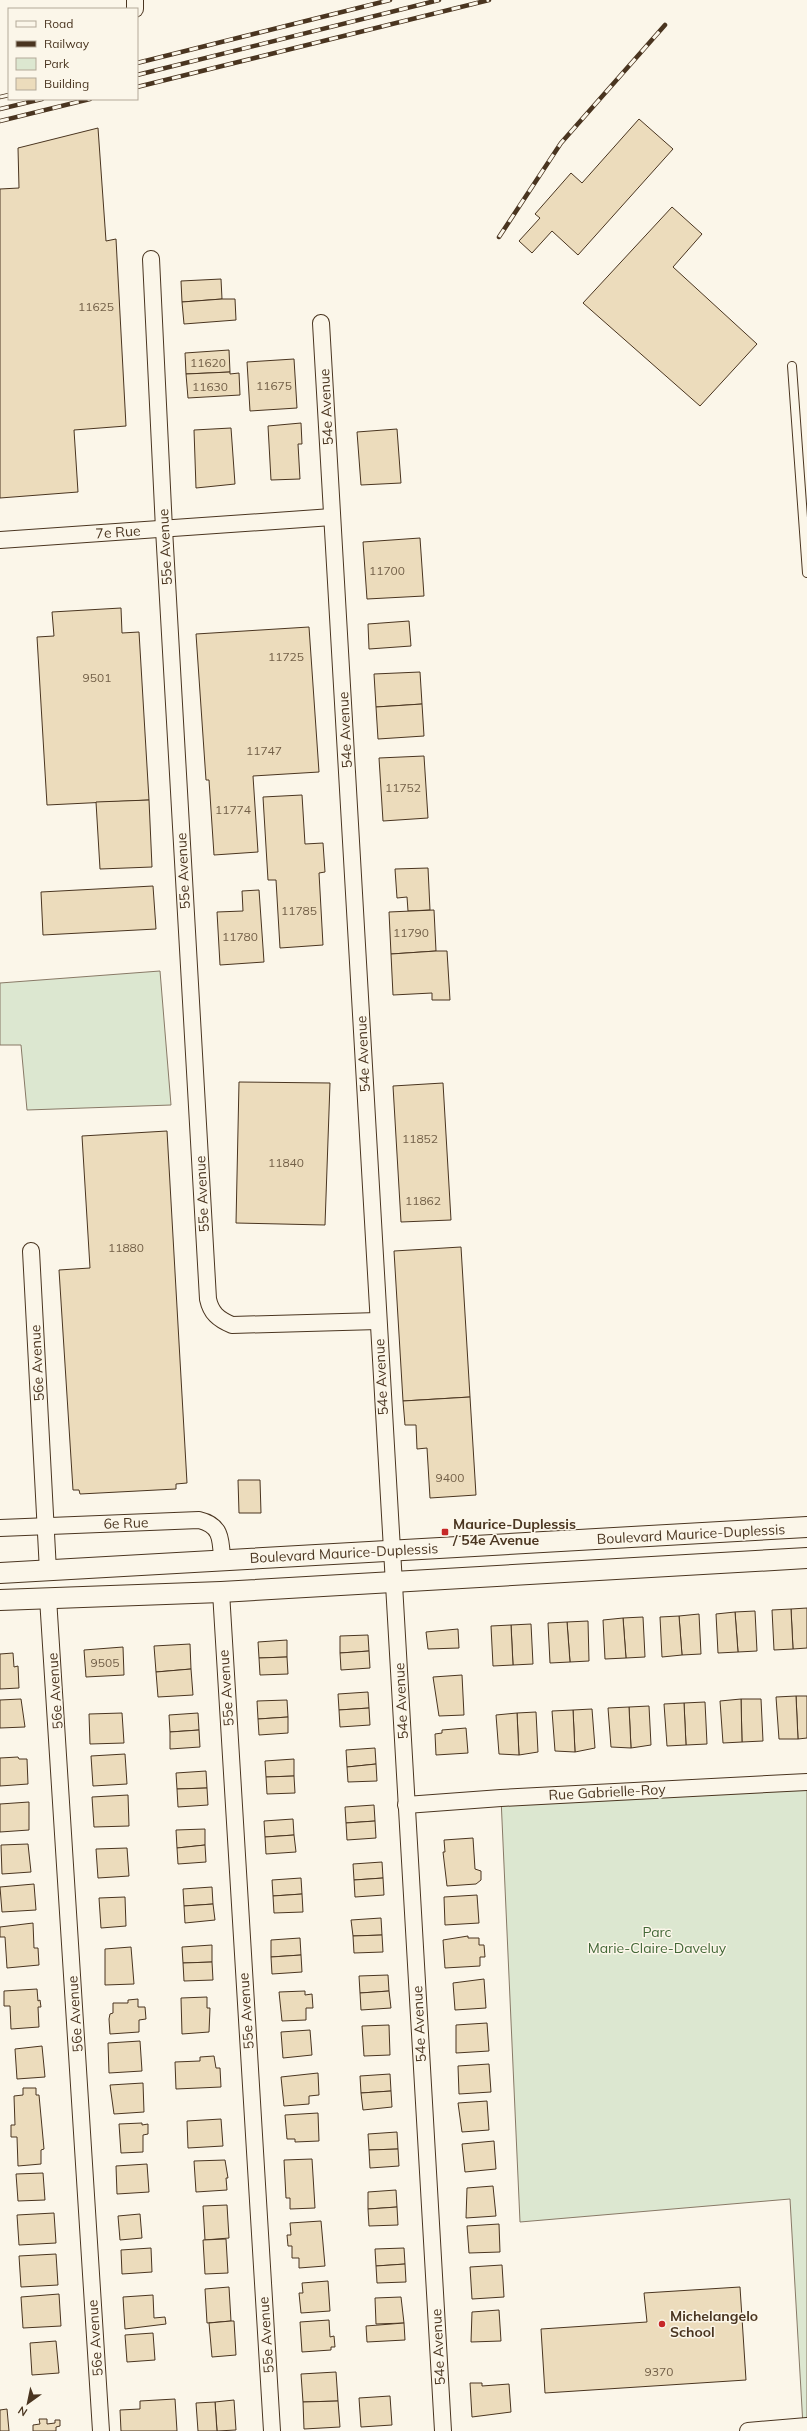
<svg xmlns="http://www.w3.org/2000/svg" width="807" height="2431" font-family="Mulish,sans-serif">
<rect width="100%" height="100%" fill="#fbf6e9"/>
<g fill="#dce7d0" stroke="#887966">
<polygon points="160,971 171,1105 27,1110 21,1045 0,1045 0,983"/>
<polygon points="807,1782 807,2426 803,2426 790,2199 520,2222 501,1798"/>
</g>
<g fill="#ecdcbc" stroke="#4a3520">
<polygon points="639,119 673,149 578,255 552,231 532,253 519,241 540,218 535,214 571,173 582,183"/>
<polygon points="98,128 106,241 116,239 126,426 74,430 78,492 0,498 0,189 19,188 18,148"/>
<polygon points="672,207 702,234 673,267 757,344 700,406 583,303"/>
<polygon points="221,279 222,299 182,302 181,281"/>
<polygon points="222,299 235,299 236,320 184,324 182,302"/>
<polygon points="229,350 230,372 186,374 185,353"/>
<polygon points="294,359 297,408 250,411 247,362"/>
<polygon points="230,372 230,374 239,373 240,395 188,398 186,374"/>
<polygon points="301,423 302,444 298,444 300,479 271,480 268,426"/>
<polygon points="231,428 235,484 196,488 194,430"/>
<polygon points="397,429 401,483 361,485 357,432"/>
<polygon points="420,538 424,596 367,599 363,542"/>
<polygon points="121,608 122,633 139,632 149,800 47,805 37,637 54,636 52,612"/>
<polygon points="409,621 411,646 369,649 368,624"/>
<polygon points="309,627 319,772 253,776 258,852 214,855 209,780 206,780 196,634"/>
<polygon points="420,672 422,704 376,707 374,674"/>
<polygon points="422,704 424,736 378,739 376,707"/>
<polygon points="424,756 428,818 383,821 379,758"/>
<polygon points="302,795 305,844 323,843 325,872 319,873 323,945 280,948 276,880 268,880 263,797"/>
<polygon points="149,800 152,867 100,869 96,802"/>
<polygon points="428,868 430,910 408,911 407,897 397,898 395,869"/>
<polygon points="153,886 156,929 43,935 41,892"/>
<polygon points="259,890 264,962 220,965 217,912 243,911 242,891"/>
<polygon points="434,910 436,951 391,954 389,912"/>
<polygon points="436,951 447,951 450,1000 432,1000 432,993 393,995 391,954"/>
<polygon points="239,1082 330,1083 325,1225 236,1223"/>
<polygon points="443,1083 451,1220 401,1222 393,1086"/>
<polygon points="167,1131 187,1483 176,1484 176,1489 80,1494 79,1490 73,1490 59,1270 90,1268 82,1136"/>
<polygon points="461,1247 470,1397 403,1401 394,1251"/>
<polygon points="470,1397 476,1495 430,1498 427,1448 417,1449 416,1425 405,1425 403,1401"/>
<polygon points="238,1480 260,1480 261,1513 239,1513"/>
<polygon points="807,1608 807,1648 793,1649 791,1609"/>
<polygon points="791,1609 793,1649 774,1650 772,1610"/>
<polygon points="755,1611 757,1651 738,1652 735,1612"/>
<polygon points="735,1612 738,1652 718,1653 716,1614"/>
<polygon points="699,1614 701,1654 682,1655 679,1616"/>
<polygon points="679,1616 682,1655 662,1657 660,1617"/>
<polygon points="643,1617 645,1657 626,1658 623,1618"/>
<polygon points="623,1618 626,1658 605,1659 603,1620"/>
<polygon points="588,1621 589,1661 570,1662 567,1622"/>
<polygon points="567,1622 570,1662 550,1663 548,1623"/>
<polygon points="531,1624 533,1664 513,1665 511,1625"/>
<polygon points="511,1625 513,1665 493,1666 491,1626"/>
<polygon points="458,1629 459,1648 428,1649 426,1632"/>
<polygon points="368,1635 369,1651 340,1653 340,1636"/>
<polygon points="287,1640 287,1657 259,1658 258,1642"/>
<polygon points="190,1644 191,1669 156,1672 154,1646"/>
<polygon points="123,1647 124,1675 86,1677 84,1650"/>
<polygon points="369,1651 370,1668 341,1670 340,1653"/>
<polygon points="13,1653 14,1667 18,1666 19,1688 0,1689 0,1654"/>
<polygon points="287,1657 288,1674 260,1675 259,1658"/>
<polygon points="191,1669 193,1695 158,1697 156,1672"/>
<polygon points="462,1675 464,1715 439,1716 433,1677"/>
<polygon points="368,1692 369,1708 339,1710 338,1694"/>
<polygon points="796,1696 807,1696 807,1738 798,1739"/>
<polygon points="796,1696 798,1739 779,1739 776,1697"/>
<polygon points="21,1699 25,1727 0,1728 0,1700"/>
<polygon points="741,1699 761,1699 763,1741 742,1742"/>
<polygon points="741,1699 742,1742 723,1743 720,1701"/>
<polygon points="287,1700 288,1717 258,1719 257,1701"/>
<polygon points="705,1702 707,1744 686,1745 684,1703"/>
<polygon points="684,1703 686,1745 667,1746 664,1704"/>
<polygon points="649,1706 651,1745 631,1748 629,1707"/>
<polygon points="629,1707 631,1748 611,1747 608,1708"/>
<polygon points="369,1708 370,1725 340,1727 339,1710"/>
<polygon points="592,1709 595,1748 575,1752 573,1710"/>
<polygon points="573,1710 575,1752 555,1751 552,1711"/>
<polygon points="536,1712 538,1752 519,1755 517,1713"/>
<polygon points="122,1713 124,1743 90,1744 89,1714"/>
<polygon points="198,1713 199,1730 170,1732 169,1715"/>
<polygon points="517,1713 519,1755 499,1754 496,1715"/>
<polygon points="288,1717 288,1733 259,1735 258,1719"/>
<polygon points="466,1728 468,1753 436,1755 435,1734 442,1733 442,1730"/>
<polygon points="199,1730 200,1747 170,1749 170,1732"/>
<polygon points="375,1748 376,1764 347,1767 346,1750"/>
<polygon points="125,1754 127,1784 93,1786 91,1756"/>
<polygon points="18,1757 19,1759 27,1759 28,1784 0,1786 0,1758"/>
<polygon points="294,1759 294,1776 266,1777 265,1761"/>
<polygon points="376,1764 377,1781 348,1782 347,1767"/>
<polygon points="206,1771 207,1788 177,1789 176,1773"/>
<polygon points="294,1776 295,1793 267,1794 266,1777"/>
<polygon points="207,1788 208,1805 178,1807 177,1789"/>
<polygon points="128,1795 129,1826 94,1827 92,1797"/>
<polygon points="29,1802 29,1830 0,1832 0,1804"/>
<polygon points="374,1805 375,1821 346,1823 345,1807"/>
<polygon points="293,1819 294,1835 265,1837 264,1821"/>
<polygon points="375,1821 376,1838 347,1840 346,1823"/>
<polygon points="205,1829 205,1845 177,1848 176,1830"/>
<polygon points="294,1835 296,1852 266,1854 265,1837"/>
<polygon points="473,1838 475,1869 481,1871 481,1880 476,1884 447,1886 443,1852 445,1852 444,1840"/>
<polygon points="28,1844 31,1872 2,1874 1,1845"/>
<polygon points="205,1845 206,1862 178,1864 177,1848"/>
<polygon points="127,1848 129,1876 98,1878 96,1849"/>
<polygon points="382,1862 383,1878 354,1880 353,1864"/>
<polygon points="301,1878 302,1894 273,1896 272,1880"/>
<polygon points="383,1878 384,1895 355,1897 354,1880"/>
<polygon points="34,1884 36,1910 2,1912 0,1887"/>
<polygon points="212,1887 213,1904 184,1906 183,1889"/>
<polygon points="302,1894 303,1912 274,1913 273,1896"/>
<polygon points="477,1895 479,1923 445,1925 444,1897"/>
<polygon points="125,1897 126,1926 101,1928 99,1898"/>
<polygon points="213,1904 215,1920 185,1923 184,1906"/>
<polygon points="381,1918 382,1935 353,1936 351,1920"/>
<polygon points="33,1923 34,1948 38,1948 39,1965 7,1968 5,1937 0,1937 0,1927"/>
<polygon points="382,1935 383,1952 354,1953 353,1936"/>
<polygon points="468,1936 468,1938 479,1938 479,1945 484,1945 485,1957 480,1957 480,1966 445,1968 443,1940"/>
<polygon points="300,1938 301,1955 271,1957 271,1940"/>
<polygon points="212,1945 212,1962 183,1963 182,1947"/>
<polygon points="131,1947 134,1984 105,1985 105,1949"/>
<polygon points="301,1955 302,1972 272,1974 271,1957"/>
<polygon points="212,1962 213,1980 184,1981 183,1963"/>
<polygon points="388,1975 389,1991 360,1993 359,1976"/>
<polygon points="484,1979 486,2008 455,2010 453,1983"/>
<polygon points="37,1989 38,2001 40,2000 41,2007 38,2007 39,2027 11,2029 10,2006 4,2006 4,1991"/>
<polygon points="305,1991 305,1995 312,1994 313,2008 306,2008 306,2020 282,2021 279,1992"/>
<polygon points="389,1991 391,2008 361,2010 360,1993"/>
<polygon points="207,1997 207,2008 210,2008 209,2032 182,2034 181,1998"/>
<polygon points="138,1999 138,2007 145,2007 146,2019 139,2020 139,2032 110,2034 109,2019 110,2014 113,2013 113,2003 128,2003 128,2000"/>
<polygon points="487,2023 489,2051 456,2053 456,2025"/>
<polygon points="389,2025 390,2055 364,2056 362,2026"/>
<polygon points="310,2030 312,2055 283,2058 281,2032"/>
<polygon points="140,2041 142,2071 109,2073 108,2043"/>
<polygon points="42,2046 45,2077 17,2079 15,2049"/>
<polygon points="214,2056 216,2068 220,2068 221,2087 176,2089 175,2062 200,2061 200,2057"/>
<polygon points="489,2064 491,2092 459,2094 458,2066"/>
<polygon points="318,2073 319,2095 309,2096 309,2104 284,2106 281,2077"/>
<polygon points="390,2074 391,2091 361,2093 360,2076"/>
<polygon points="143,2083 144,2112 114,2114 110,2085"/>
<polygon points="23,2088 36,2088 36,2095 39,2095 44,2149 41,2150 41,2164 18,2166 17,2137 11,2137 11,2125 15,2125 14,2096 23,2095"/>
<polygon points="391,2091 392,2107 363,2110 361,2093"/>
<polygon points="487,2101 489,2130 462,2132 458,2103"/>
<polygon points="318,2113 319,2141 295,2142 295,2139 287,2139 285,2115"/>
<polygon points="221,2119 223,2146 188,2148 187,2121"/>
<polygon points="142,2123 142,2125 148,2124 148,2134 143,2135 143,2152 121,2153 119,2124"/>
<polygon points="397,2132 398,2149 369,2150 368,2134"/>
<polygon points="494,2141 496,2169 465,2172 462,2144"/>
<polygon points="398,2149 399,2166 370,2168 369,2150"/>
<polygon points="312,2159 315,2208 290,2209 290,2198 286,2198 284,2160"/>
<polygon points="225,2160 228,2178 226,2178 227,2190 196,2192 194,2161"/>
<polygon points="147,2164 149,2192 117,2194 116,2166"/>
<polygon points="43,2173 45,2200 18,2201 16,2174"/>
<polygon points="493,2186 496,2216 466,2218 467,2188"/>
<polygon points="396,2190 397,2207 368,2209 368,2192"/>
<polygon points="227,2205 229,2238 205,2240 203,2206"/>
<polygon points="397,2207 398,2225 369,2226 368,2209"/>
<polygon points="54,2213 56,2243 19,2245 17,2215"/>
<polygon points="140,2214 142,2238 120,2240 118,2216"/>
<polygon points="321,2221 325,2266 299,2268 299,2258 292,2258 292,2246 288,2246 287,2235 291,2235 290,2223"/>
<polygon points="499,2224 500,2252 469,2253 467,2226"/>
<polygon points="226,2239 228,2273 205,2274 203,2240"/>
<polygon points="151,2248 152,2272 122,2274 121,2250"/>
<polygon points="404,2248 405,2264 376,2266 375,2249"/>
<polygon points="56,2254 58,2285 21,2287 19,2256"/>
<polygon points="405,2264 406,2282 377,2283 376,2266"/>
<polygon points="502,2265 504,2297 472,2299 470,2267"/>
<polygon points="328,2281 330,2311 301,2313 299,2293 303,2293 302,2283"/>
<polygon points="229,2287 231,2321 207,2323 205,2289"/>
<polygon points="740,2287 746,2380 545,2393 541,2329 647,2322 644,2293"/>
<polygon points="59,2294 61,2326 23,2328 21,2297"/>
<polygon points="153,2295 154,2318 165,2317 166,2324 125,2329 123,2297"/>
<polygon points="401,2297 404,2323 376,2324 375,2298"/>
<polygon points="499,2310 501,2341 471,2342 472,2312"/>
<polygon points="329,2320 330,2337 334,2336 335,2347 331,2347 331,2350 302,2352 300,2322"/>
<polygon points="231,2321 234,2321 236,2355 212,2357 209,2323"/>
<polygon points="404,2323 405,2340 367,2342 366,2326"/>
<polygon points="153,2333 155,2360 127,2362 125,2335"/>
<polygon points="56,2341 59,2373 32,2375 30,2343"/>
<polygon points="336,2372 338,2401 303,2402 301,2374"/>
<polygon points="470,2383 482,2383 482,2386 509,2384 511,2412 472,2417"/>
<polygon points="390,2396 392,2425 361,2427 359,2398"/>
<polygon points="175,2399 177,2431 121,2431 120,2410 140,2409 140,2401"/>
<polygon points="234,2400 236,2430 217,2431 215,2402"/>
<polygon points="338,2401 340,2427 304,2429 303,2402"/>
<polygon points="215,2402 217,2431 198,2431 196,2403"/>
<polygon points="7,2409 9,2431 0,2431 0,2410"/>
<polygon points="39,2419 47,2419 47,2424 55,2423 55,2420 60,2420 60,2426 56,2427 56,2431 33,2431 33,2425 40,2424"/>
</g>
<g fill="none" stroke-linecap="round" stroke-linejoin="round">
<defs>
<polyline id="service" points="792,366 807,573"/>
<g id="minor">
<polyline points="135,0 135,9"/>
<path d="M 151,259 L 164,529 L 208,1299 C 211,1313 218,1319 232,1325 L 378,1321"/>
<polyline points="321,323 443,2431"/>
<polyline points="0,540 332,517"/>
<polyline points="31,1251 48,1571"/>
<path d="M 0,1528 L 199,1520 C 221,1525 221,1539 222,1559"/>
<polyline points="221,1592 272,2431"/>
<polyline points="48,1598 101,2431"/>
<polyline points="406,1805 501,1798 807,1782"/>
<polyline points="748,2431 807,2426"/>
</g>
<g id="tertiary">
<polyline points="0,1573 807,1527"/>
<polyline points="0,1600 221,1592 807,1558"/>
</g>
</defs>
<use href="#service" stroke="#4a3520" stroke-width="10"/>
<use href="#minor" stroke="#4a3520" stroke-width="18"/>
<use href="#tertiary" stroke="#4a3520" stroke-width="22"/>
<use href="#service" stroke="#fbf6e9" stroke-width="8"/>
<use href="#minor" stroke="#fbf6e9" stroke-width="16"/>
<use href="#tertiary" stroke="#fbf6e9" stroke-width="20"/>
<defs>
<g id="rail">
<polyline points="137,63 390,0"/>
<polyline points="137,75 439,0"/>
<polyline points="137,87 489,0"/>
<polyline points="0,97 9,95"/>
<polyline points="0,109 42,99"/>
<polyline points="0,121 90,99"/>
<polyline points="499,237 561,143 665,25"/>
</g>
</defs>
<use href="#rail" stroke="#4a3520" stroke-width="4.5"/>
<use href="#rail" stroke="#fbf6e9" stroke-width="3" stroke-dasharray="9" stroke-linecap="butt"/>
</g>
<g fill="#c62828" stroke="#fbf6e9" stroke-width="1.5">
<rect x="441" y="1528" width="8" height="8" rx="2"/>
<circle cx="662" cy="2324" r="4"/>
</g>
<g text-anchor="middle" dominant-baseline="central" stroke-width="3" stroke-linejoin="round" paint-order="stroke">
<g font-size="12" fill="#725f47">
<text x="96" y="306">11625</text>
<text x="208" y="362">11620</text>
<text x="274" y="385">11675</text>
<text x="210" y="386">11630</text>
<text x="387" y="570">11700</text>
<text x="286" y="656">11725</text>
<text x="97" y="677">9501</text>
<text x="264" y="750">11747</text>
<text x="403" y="787">11752</text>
<text x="233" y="809">11774</text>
<text x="299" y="910">11785</text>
<text x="411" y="932">11790</text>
<text x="240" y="936">11780</text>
<text x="420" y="1138">11852</text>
<text x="286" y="1162">11840</text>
<text x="423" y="1200">11862</text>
<text x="126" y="1247">11880</text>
<text x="450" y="1477">9400</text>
<text x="105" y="1662">9505</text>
<text x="659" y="2371">9370</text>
</g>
<g font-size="14" fill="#4a3520" stroke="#fbf6e9">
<text transform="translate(326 407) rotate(-93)">54e Avenue</text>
<text transform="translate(118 532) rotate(-4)">7e Rue</text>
<text transform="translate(165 547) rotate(-93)">55e Avenue</text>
<text transform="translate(345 730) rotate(-93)">54e Avenue</text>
<text transform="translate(183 871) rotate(-93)">55e Avenue</text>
<text transform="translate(363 1054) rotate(-93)">54e Avenue</text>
<text transform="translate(202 1194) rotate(-93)">55e Avenue</text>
<text transform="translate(37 1363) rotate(-93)">56e Avenue</text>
<text transform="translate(381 1377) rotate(-93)">54e Avenue</text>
<text transform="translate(126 1523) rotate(-2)">6e Rue</text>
<text transform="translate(691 1534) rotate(-3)">Boulevard Maurice-Duplessis</text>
<text transform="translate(344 1553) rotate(-3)">Boulevard Maurice-Duplessis</text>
<text transform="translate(226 1688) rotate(-94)">55e Avenue</text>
<text transform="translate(55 1691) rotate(-94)">56e Avenue</text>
<text transform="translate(401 1701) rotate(-93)">54e Avenue</text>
<text transform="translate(607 1792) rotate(-3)">Rue Gabrielle-Roy</text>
<text transform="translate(246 2011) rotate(-94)">55e Avenue</text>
<text transform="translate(75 2014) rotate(-94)">56e Avenue</text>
<text transform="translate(419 2024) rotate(-93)">54e Avenue</text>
<text transform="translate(266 2335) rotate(-94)">55e Avenue</text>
<text transform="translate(95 2338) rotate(-94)">56e Avenue</text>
<text transform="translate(438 2347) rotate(-93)">54e Avenue</text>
</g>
<g font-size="14" font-weight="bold" fill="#4a3520" stroke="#fbf6e9" text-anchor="start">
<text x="453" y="1524">Maurice-Duplessis<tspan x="453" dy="16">/ 54e Avenue</tspan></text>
<text x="670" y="2316">Michelangelo<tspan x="670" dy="16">School</tspan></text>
</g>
<g font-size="14" fill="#436837" stroke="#fbf6e9">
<text x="657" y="1932">Parc<tspan x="657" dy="16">Marie-Claire-Daveluy</tspan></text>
</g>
</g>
<rect x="8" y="8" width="130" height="92" fill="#fbf6e9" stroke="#b4a999"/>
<rect x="16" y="21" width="20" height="6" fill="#fbf6e9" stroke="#b4a999"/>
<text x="44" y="28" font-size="12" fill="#4a3520">Road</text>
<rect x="16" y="41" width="20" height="6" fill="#4a3520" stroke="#b4a999"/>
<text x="44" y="48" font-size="12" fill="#4a3520">Railway</text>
<rect x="16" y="58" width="20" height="12" fill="#dce7d0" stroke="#b4a999"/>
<text x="44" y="68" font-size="12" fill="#4a3520">Park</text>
<rect x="16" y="78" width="20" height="12" fill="#ecdcbc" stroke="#b4a999"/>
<text x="44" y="88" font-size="12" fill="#4a3520">Building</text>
<g transform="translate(28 2403) rotate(213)" stroke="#fbf6e9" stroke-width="3" paint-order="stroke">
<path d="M0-3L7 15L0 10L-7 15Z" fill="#4a3520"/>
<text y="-6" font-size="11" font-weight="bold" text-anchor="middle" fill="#4a3520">N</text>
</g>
</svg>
